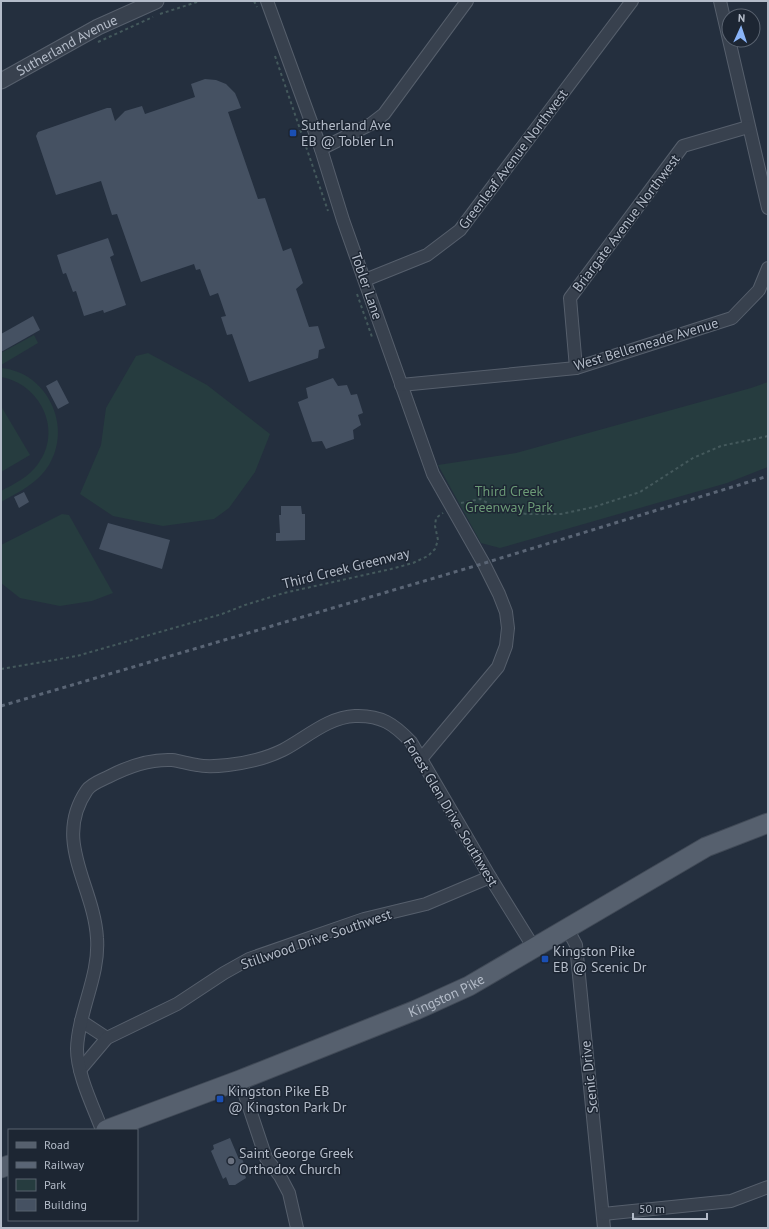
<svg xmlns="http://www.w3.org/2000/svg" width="769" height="1229" font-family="'PT Sans',sans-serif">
<rect width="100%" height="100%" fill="#242f3e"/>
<g fill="#263c3f">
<polygon points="34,335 38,343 1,365 1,353"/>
<polygon points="148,353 207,385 270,434 255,472 229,508 214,519 163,526 113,516 80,494 101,445 106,408 136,356"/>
<path d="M 1,368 C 47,372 73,426 49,465 C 38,483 19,492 1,502 L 1,491 C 14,484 29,477 38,464 C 63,431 41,384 1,377 Z"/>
<polygon points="768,382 768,467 727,483 500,548 481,543 438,465 516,453 751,388"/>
<polygon points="1,406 30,455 1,472"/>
<polygon points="62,514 69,515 113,593 92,601 60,606 20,598 1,583 1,545"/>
</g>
<g fill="#455162">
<polygon points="205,79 216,80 226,84 235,93 238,100 241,108 228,112 258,199 265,198 283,251 291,248 303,283 296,289 309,327 318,326 325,348 319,350 318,358 249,382 232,334 227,335 221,317 226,316 218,293 210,296 200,269 196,270 194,264 141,282 117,214 112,215 101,181 56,195 36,136 38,132 107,108 111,108 115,121 125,111 142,106 145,114 195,97 191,84"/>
<polygon points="108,238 114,255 110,257 126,305 104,313 103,310 84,316 76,291 73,292 66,273 63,274 57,255"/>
<polygon points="33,316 40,330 1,352 1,334"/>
<polygon points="333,378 338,386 347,385 351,395 357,394 363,413 358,415 361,425 353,430 354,439 326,449 322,441 312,442 298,402 308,398 306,388"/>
<polygon points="57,380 69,403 58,409 46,386"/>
<polygon points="24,492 29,502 19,508 14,497"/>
<polygon points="281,506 301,506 302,514 305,514 305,540 276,541 276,533 280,533 279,515 281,515"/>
<polygon points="108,523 170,540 162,569 99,549"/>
<polygon points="230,1138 238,1157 241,1156 246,1169 243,1170 246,1178 235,1185 229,1185 226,1177 223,1179 211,1151 214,1149 213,1145"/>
</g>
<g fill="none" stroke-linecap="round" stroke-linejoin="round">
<defs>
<g id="minor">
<polyline points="267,1 321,149 343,220 433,474 484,564 499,594 506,612 508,628 506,646 498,667 421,759"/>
<polyline points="720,1 768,208"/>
<polyline points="321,149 371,124 384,114 467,1"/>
<polyline points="365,280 427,255 460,230 632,1"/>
<polyline points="576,368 570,298 683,146 748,127"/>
<polyline points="401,385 576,368 732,318 759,290 768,268"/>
<polyline points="567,928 576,945 604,1228"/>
<polyline points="81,1021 107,1038"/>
<polyline points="80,1070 107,1038 177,1004 224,973 249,959 364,919 426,904 490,877"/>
<polyline points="240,1080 266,1158 280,1176 289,1193 297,1228"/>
<path d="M 102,1130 C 93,1106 77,1074 77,1049 C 78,1012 100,976 97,938 C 94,885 52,841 87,790 C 91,784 102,780 108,777 C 127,767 151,759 172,760 C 180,761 189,764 197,765 C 206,767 219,766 228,765 C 245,763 267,758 283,750 C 306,738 328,717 355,716 C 381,715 394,724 411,742 L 490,877 L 534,948"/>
<polyline points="603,1214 731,1201 768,1187"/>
</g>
<g id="tertiary">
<path id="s1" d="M 1,81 L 98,27 L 156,1"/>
</g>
<g id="primary">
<path id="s2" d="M 106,1130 L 240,1080 L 416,1010 L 469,986 L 706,847 L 768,823"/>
<polyline points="1,1168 9,1165"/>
</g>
</defs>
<use href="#minor" stroke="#565f6c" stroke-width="14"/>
<use href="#tertiary" stroke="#565f6c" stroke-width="17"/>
<use href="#primary" stroke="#414a57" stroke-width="21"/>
<g stroke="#44595c" stroke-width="2" stroke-dasharray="3 3" stroke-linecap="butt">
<polyline points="254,1 257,7"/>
<polyline points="160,14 200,1"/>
<polyline points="98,42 153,17"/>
<polyline points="275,56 328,211"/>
<polyline points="357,294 372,337"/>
<polyline points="461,503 480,499 503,511 527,514 561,514 594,507 640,492 693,458 721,446 768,436"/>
<polyline points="1,669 77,656 222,614 245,605 284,593 391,569 413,563 428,556 435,549 438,540 435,526 436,518 443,513"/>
</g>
<use href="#minor" stroke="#38414e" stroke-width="12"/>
<use href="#tertiary" stroke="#38414e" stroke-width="15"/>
<use href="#primary" stroke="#56606e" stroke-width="19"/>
<polyline stroke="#5a6575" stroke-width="3" stroke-dasharray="4 4" stroke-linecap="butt" points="1,706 475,566 768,476"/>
</g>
<g fill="#1a4fb4" stroke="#1d2633" stroke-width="1.5">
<rect x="289" y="129" width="8" height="8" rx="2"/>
<rect x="541" y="955" width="8" height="8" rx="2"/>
<rect x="216" y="1095" width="8" height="8" rx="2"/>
</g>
<circle fill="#6b7280" stroke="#1d2633" stroke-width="1.5" cx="231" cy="1161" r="4"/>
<g text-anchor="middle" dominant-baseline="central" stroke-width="3" stroke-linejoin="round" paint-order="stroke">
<g font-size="14" fill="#b4bcc9" stroke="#1d2633">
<text stroke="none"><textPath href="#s1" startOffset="75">Sutherland Avenue</textPath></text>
<text transform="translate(513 159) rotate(-53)">Greenleaf Avenue Northwest</text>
<text transform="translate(626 223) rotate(-53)">Briargate Avenue Northwest</text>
<text transform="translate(367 286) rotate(71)">Tobler Lane</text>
<text transform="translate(646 344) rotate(-17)">West Bellemeade Avenue</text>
<text transform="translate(346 568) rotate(-14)">Third Creek Greenway</text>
<text transform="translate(451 812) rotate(59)">Forest Glen Drive Southwest</text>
<text transform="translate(316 939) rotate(-19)">Stillwood Drive Southwest</text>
<text stroke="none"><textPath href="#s2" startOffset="366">Kingston Pike</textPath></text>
<text transform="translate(589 1077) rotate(-96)">Scenic Drive</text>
</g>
<g font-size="14" fill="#b4bcc9" stroke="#1d2633" text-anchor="start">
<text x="301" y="125">Sutherland Ave<tspan x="301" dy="16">EB @ Tobler Ln</tspan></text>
<text x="553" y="951">Kingston Pike<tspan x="553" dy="16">EB @ Scenic Dr</tspan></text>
<text x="228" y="1091">Kingston Pike EB<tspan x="228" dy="16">@ Kingston Park Dr</tspan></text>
<text x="239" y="1153">Saint George Greek<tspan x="239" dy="16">Orthodox Church</tspan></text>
</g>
<g font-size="14" fill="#6b9a76" stroke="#1d2633">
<text x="509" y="491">Third Creek<tspan x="509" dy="16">Greenway Park</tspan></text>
</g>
</g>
<rect width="769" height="1229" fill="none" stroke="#b4bcc9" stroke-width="4"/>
<rect x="8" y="1129" width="130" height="92" fill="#1d2633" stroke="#59626f"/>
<rect x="16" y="1142" width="20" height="6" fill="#56606e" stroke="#59626f"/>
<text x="44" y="1149" font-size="12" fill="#b4bcc9">Road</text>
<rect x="16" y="1162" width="20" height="6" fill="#5a6575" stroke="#59626f"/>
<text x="44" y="1169" font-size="12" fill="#b4bcc9">Railway</text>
<rect x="16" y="1179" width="20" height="12" fill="#263c3f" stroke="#59626f"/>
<text x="44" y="1189" font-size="12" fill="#b4bcc9">Park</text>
<rect x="16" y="1199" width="20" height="12" fill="#455162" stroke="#59626f"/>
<text x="44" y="1209" font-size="12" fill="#b4bcc9">Building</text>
<g transform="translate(741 28) rotate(3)"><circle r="19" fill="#1d2633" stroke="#59626f"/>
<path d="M0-3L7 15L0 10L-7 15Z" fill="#8ab4f8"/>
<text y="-6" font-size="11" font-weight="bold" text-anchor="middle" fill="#b4bcc9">N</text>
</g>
<path d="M633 1213v6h74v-6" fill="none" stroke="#b4bcc9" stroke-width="2"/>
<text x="639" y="1213" font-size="12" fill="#b4bcc9" stroke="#1d2633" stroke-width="3" paint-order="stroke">50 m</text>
</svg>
